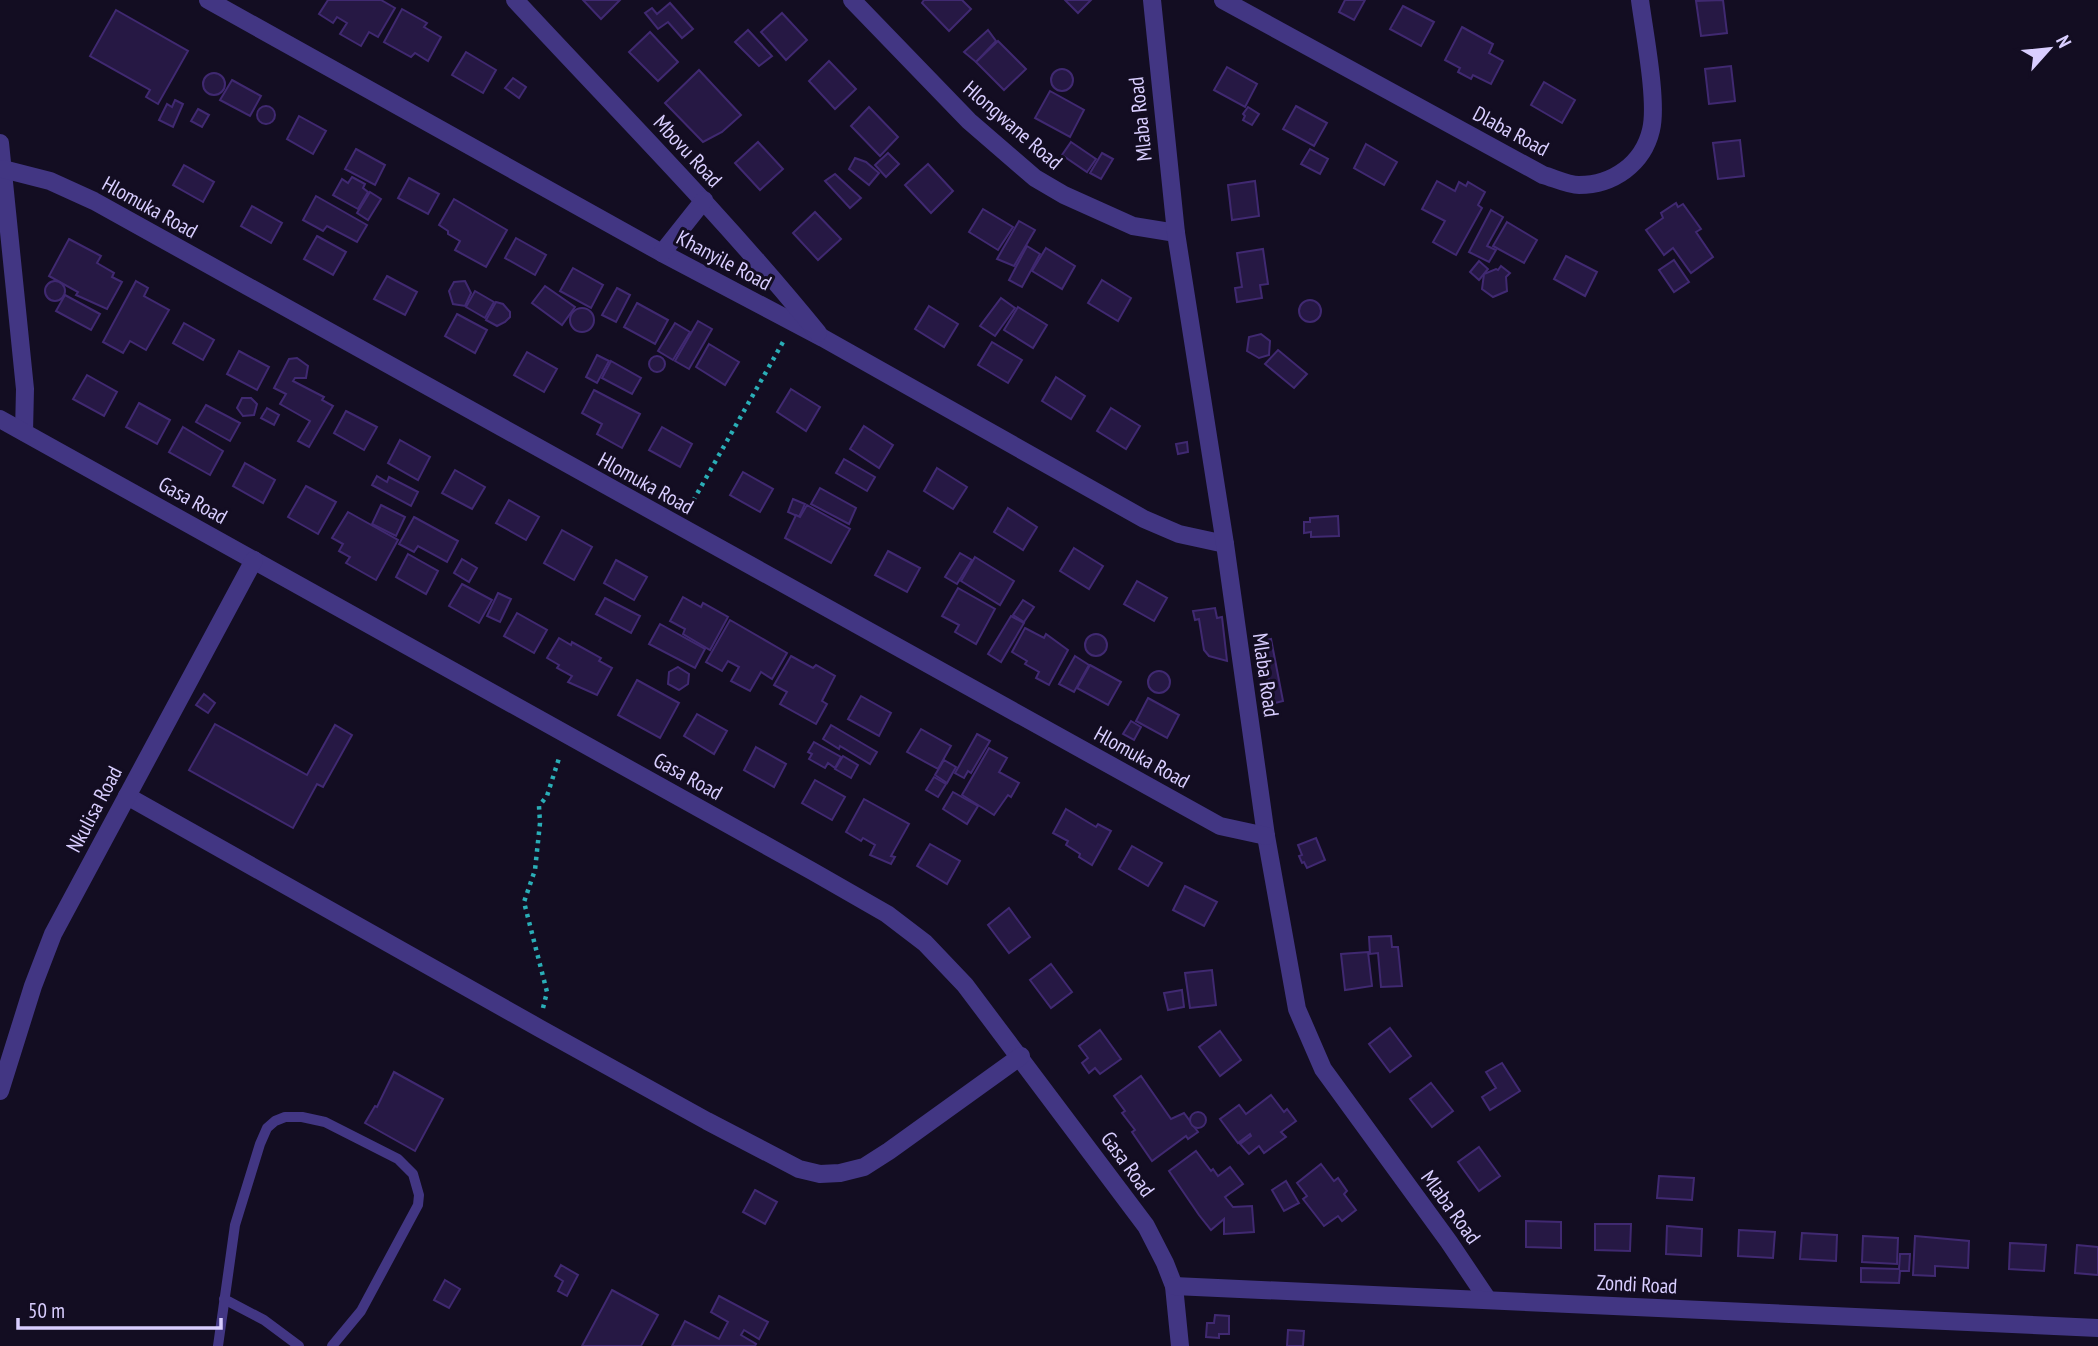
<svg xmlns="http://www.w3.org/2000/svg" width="2098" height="1346" font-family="'PT Sans Narrow',sans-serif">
<rect width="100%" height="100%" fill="#130d22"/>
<g fill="#261844" stroke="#402971" stroke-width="2">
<polygon points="328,0 381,0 395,8 378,37 369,32 361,46 340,34 347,23 337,17 333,23 319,14"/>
<polygon points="583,0 620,0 601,19"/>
<polygon points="924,0 962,0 971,9 949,31 922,3"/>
<polygon points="1065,0 1091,0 1078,13"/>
<polygon points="1345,0 1365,0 1354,20 1339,12"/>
<polygon points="1723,0 1727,33 1701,36 1696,1"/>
<polygon points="670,3 693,29 682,38 668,22 658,29 645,13 652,8 657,14"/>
<polygon points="1403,6 1434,22 1421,46 1390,29"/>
<polygon points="402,9 427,23 424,27 441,37 428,61 415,53 411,57 384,42"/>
<polygon points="116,10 188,51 158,104 146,97 150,90 90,56"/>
<polygon points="782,13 807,40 786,60 761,32"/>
<polygon points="1462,27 1493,44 1489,53 1503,61 1491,84 1473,75 1471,79 1458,72 1460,68 1445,60"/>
<polygon points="748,30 772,56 759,66 735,42"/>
<polygon points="988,30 996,41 976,62 964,52"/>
<polygon points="650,32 678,62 658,81 629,52"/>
<polygon points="998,41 1026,69 1004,90 976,62"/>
<polygon points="466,52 496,70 483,93 452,75"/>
<polygon points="829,61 856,89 835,109 809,81"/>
<polygon points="1731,66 1735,101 1709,104 1705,69"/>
<polygon points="1227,67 1257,84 1245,107 1214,90"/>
<circle cx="1062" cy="80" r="11"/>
<polygon points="699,70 741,115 722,132 703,142 665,103"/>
<circle cx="214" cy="84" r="11"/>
<polygon points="513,78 526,87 519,98 505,88"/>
<polygon points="232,80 261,96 250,116 220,100"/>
<polygon points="1544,82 1575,100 1562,123 1531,105"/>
<polygon points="1050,91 1084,110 1070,137 1035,118"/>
<polygon points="175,100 183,104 173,127 159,120 167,104 172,107"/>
<circle cx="266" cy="115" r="9"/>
<polygon points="1296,106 1327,123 1314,146 1283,129"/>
<polygon points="869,107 898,137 880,156 851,126"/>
<polygon points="1248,107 1259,114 1252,125 1243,120 1245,116 1243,114"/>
<polygon points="198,109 209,115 202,127 191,121"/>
<polygon points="299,116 326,131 313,154 287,139"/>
<polygon points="1740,140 1744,176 1718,179 1713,143"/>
<polygon points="758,142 783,169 760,190 735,163"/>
<polygon points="1071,142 1096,159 1087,172 1062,155"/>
<polygon points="1366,144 1397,162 1384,185 1354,168"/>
<polygon points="356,149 385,165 375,185 345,169"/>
<polygon points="1310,149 1328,159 1320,174 1301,164"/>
<polygon points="888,153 899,164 886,177 875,165"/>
<polygon points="1102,153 1113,159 1101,179 1090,173"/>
<polygon points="855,158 866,162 879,173 869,185 849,169"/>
<polygon points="928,164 953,191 931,213 905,185"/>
<polygon points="184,165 214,182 203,202 173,185"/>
<polygon points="835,174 861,198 850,208 825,181"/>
<polygon points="352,177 365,184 363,188 368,192 358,209 333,195 342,179 348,183"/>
<polygon points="409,178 439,194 428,214 398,198"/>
<polygon points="1255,181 1259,216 1232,220 1228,185"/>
<polygon points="1437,181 1455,191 1459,182 1466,186 1468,182 1485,192 1478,205 1482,208 1456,255 1433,242 1445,221 1422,209"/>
<polygon points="370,192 381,199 368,220 357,213"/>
<polygon points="316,196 367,225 357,242 327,226 323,231 303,220"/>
<polygon points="454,199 507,230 486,267 455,250 460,241 448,234 448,231 439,225"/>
<polygon points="1676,203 1678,207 1683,204 1701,229 1696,232 1713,257 1691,273 1673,248 1664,255 1646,230 1663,218 1661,213"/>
<polygon points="252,206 282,223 271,243 241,226"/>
<polygon points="983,209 1013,227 998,250 969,232"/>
<polygon points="1491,210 1503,217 1487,246 1496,250 1489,262 1469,252"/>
<polygon points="815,212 841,239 818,260 793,233"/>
<polygon points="1019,221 1035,230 1014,266 997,259"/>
<polygon points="1507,222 1537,240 1524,263 1493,246"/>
<polygon points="317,236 346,252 333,275 304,259"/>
<polygon points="516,238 546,255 535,275 505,258"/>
<polygon points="69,239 101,256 97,263 114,273 112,277 122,282 107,309 76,295 78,292 49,276"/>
<polygon points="1027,246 1040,254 1022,287 1009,280"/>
<polygon points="1046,248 1075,266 1062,289 1032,271"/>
<polygon points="1263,249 1268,284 1260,285 1262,298 1237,302 1235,288 1242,287 1237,253"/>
<polygon points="1566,256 1597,272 1585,296 1554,279"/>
<polygon points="1674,260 1689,282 1674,292 1659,270"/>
<polygon points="1479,261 1488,269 1479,280 1470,272"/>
<polygon points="1501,266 1510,273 1506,277 1507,291 1493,297 1482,289 1484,274 1496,269 1498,270"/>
<polygon points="573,268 603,285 591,308 560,291"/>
<polygon points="387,276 417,292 405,315 374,299"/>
<polygon points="1102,280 1131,298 1118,321 1088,303"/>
<circle cx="55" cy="291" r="10"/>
<polygon points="136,281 148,288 144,296 169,310 146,350 130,341 123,353 103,342"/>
<polygon points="465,281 471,293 465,306 453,304 449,291 454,282"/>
<polygon points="545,286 575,307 562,325 532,303"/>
<polygon points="617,288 630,295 616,322 602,315"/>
<polygon points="475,291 494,302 485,318 466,307"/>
<polygon points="65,295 100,314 91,330 56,311"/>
<polygon points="1001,298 1015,308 995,336 980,326"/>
<circle cx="1310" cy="311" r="11"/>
<polygon points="496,302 503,304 510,312 510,317 505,322 497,326 486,320"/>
<polygon points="637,303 668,320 655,344 624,327"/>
<polygon points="929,306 958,324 944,347 915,329"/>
<polygon points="1018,307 1047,325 1033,348 1004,330"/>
<circle cx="582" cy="320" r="12"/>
<polygon points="457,314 487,330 475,353 445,336"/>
<polygon points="698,321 712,329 689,369 675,361"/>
<polygon points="184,323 214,340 203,360 173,343"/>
<polygon points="675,323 690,332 673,360 658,351"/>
<polygon points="1261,334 1270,341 1269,355 1259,358 1247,351 1249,337"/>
<polygon points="992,342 1022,360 1008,383 978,365"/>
<polygon points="709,344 739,362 725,385 696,367"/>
<polygon points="1278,350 1307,374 1294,388 1265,364"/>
<polygon points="239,351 269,367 257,390 227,374"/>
<polygon points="527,352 557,369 544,392 514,375"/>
<polygon points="597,355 609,361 597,383 586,377"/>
<circle cx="657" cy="364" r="8"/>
<polygon points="297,358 308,366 306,378 295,378 293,381 324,397 322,400 333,406 309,447 298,441 310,421 280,404 286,394 274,388 289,359"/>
<polygon points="611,361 641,378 632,394 602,378"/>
<polygon points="87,375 117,392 104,416 73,399"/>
<polygon points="1056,377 1085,396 1071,419 1042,401"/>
<polygon points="791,389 820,407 806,431 777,412"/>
<polygon points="594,390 640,414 622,448 597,434 602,424 582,413"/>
<polygon points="242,398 251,398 257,404 254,415 243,416 237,408"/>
<polygon points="139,403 170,420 157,444 126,427"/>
<polygon points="206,405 240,423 230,441 196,422"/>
<polygon points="267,408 279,415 274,425 261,418"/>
<polygon points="1111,408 1140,426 1126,449 1097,431"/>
<polygon points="346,411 377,427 364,450 334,433"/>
<polygon points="864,426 893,445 879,468 850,449"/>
<polygon points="183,427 223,451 210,475 169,452"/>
<polygon points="662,427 692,444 680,467 649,450"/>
<polygon points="400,440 430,457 418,480 388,463"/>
<polygon points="1187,442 1188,452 1178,454 1176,444"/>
<polygon points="844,459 875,477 867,491 836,473"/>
<polygon points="245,463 275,480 263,503 233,486"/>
<polygon points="937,468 967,487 953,509 924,491"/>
<polygon points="455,470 485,487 472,509 442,493"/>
<polygon points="743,472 773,489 760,512 730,495"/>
<polygon points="377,476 387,482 389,477 418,492 411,506 372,485"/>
<polygon points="306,486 336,502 318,534 288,517"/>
<polygon points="820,488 856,508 849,524 811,504"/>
<polygon points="793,499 805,504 799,517 788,512"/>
<polygon points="509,500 539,517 526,540 496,523"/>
<polygon points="381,505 405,517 396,536 372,524"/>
<polygon points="807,505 850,529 831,563 785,538 796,515 800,517"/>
<polygon points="1008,508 1037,527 1023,550 994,532"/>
<polygon points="348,512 398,540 376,580 346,563 350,557 339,551 343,544 332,538"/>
<polygon points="1338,516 1339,536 1311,537 1311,532 1304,533 1304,522 1310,522 1310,518"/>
<polygon points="414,517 458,541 447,562 418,546 414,552 399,544"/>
<polygon points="562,530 592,547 574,580 544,563"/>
<polygon points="1074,548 1103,566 1089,589 1060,571"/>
<polygon points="888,551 920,568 907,592 875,575"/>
<polygon points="960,553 972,560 957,584 945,577"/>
<polygon points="408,554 438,571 426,594 396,577"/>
<polygon points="975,557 1014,581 1000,605 961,581"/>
<polygon points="462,559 477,568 469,582 454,573"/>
<polygon points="616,560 647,577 634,600 604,583"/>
<polygon points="1137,581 1167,598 1154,621 1124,604"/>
<polygon points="462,584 492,600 479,623 449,606"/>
<polygon points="958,588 995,609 976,644 955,632 959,625 942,616"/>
<polygon points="498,593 511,599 500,622 487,616"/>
<polygon points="683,597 701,607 703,603 728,617 710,650 683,634 685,629 670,621"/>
<polygon points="605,598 640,616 631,633 596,614"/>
<polygon points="1023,600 1034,607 1024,622 1013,615"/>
<polygon points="1215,608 1217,618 1222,617 1227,661 1209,656 1204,650 1199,619 1195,620 1193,611"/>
<polygon points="517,613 547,630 534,653 504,636"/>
<polygon points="1011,616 1024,623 1001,662 988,654"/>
<polygon points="730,620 787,653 772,679 761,672 750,691 731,681 739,667 728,661 722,671 706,662"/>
<polygon points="660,624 705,649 695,668 649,644"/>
<polygon points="1025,628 1044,638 1046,634 1068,650 1049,685 1036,678 1039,672 1025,664 1027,661 1012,652"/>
<circle cx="1096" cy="645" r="11"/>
<polygon points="559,638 571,645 572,642 601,658 599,661 612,668 597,695 568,682 572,676 557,668 559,665 547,658"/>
<polygon points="1271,639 1283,701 1267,705 1262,682 1269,680 1266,668 1262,669 1261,662 1265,661 1260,661 1259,654 1263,654 1259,642"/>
<polygon points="791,656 813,668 816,665 835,676 822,701 827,704 816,724 780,704 787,692 774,685"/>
<polygon points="1075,656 1089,665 1074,692 1059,684"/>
<polygon points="1090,665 1121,682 1108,705 1077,688"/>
<polygon points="678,667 689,674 688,684 679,690 668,684 669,672"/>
<circle cx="1159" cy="682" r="11"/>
<polygon points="637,680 679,703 660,738 618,715"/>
<polygon points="204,694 215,703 208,713 196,705"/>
<polygon points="861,696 891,713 879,736 848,719"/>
<polygon points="1148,698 1179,715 1167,738 1136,721"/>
<polygon points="697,714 727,731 714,754 684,736"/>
<polygon points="1131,721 1141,727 1134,740 1123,734"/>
<polygon points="215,724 307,775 335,725 352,735 323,787 317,784 293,828 189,770"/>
<polygon points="831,725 877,752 870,764 840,746 839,749 823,739"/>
<polygon points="921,729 951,746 938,769 907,752"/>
<polygon points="977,734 990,741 971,773 968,771 964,778 955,773"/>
<polygon points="814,742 841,757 835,768 828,763 825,768 809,759 812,754 808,752"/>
<polygon points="756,747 786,764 774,787 744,770"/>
<polygon points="989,748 1007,758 999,772 1019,783 1011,797 1008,795 994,815 962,795"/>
<polygon points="843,756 858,765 851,778 835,769"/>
<polygon points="944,760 956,767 947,783 935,775"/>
<polygon points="934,777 946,784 938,797 926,790"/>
<polygon points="815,780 845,797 832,820 802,803"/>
<polygon points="953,792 978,806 967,824 943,809"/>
<polygon points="864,799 909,824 891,856 895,857 891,864 870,855 875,845 863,838 861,841 846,832"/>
<polygon points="1066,809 1096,827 1098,824 1111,831 1092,865 1079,857 1080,854 1066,845 1068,841 1053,833"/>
<polygon points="1316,838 1325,860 1307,868 1304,862 1302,863 1299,856 1302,855 1298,845"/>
<polygon points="930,844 960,861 947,884 917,866"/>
<polygon points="1132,846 1162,863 1148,886 1119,869"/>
<polygon points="1185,886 1217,902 1204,926 1173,910"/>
<polygon points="1009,908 1030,937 1009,953 988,925"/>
<polygon points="1391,936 1392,947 1398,947 1402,986 1381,987 1378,953 1370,954 1369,937"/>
<polygon points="1368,952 1372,986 1345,990 1341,954"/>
<polygon points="1051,964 1072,992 1051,1008 1030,980"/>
<polygon points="1212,970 1216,1005 1190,1008 1185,973"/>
<polygon points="1182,990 1184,1007 1168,1010 1164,993"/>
<polygon points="1390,1028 1411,1056 1390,1072 1369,1044"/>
<polygon points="1100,1030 1121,1059 1100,1074 1095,1068 1089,1073 1082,1063 1088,1058 1079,1046"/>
<polygon points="1220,1031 1241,1060 1220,1076 1199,1047"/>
<polygon points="1502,1063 1520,1091 1490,1110 1482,1097 1496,1088 1486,1072"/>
<polygon points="394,1072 443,1099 415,1151 365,1123 375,1106 377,1107"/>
<polygon points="1141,1076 1171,1119 1184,1113 1198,1132 1188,1139 1186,1136 1152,1161 1132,1132 1135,1130 1122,1113 1125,1111 1114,1096"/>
<polygon points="1431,1083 1453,1111 1432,1127 1410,1099"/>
<polygon points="1271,1095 1284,1112 1287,1109 1296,1121 1281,1132 1286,1137 1264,1153 1259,1146 1249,1154 1240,1144 1251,1136 1250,1134 1238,1143 1220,1119 1239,1105 1246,1114"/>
<circle cx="1198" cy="1120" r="8"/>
<polygon points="1479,1147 1500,1176 1479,1191 1458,1162"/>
<polygon points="1196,1151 1211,1171 1213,1169 1218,1176 1230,1167 1243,1184 1225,1197 1233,1207 1252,1206 1254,1232 1224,1234 1224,1219 1211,1230 1199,1215 1169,1171"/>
<polygon points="1321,1164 1334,1181 1338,1178 1347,1191 1344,1194 1356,1210 1342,1221 1338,1216 1324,1226 1303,1199 1307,1196 1297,1183"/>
<polygon points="1659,1176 1694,1178 1692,1200 1657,1198"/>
<polygon points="1286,1181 1299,1203 1284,1211 1272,1190"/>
<polygon points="755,1190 777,1202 765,1224 743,1212"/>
<polygon points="1526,1221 1561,1222 1561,1248 1526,1247"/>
<polygon points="1595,1224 1631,1224 1630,1251 1595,1250"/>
<polygon points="1667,1226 1702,1229 1701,1256 1666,1254"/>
<polygon points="1739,1230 1775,1232 1773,1258 1738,1256"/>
<polygon points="1802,1233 1837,1235 1836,1261 1800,1259"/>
<polygon points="1863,1236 1898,1238 1897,1264 1862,1262"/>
<polygon points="1915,1236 1969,1241 1968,1268 1935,1266 1935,1276 1913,1275"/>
<polygon points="2010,1243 2046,1245 2044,1271 2009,1269"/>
<polygon points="2077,1245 2098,1247 2098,1275 2075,1273"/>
<polygon points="1900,1254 1910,1254 1909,1271 1900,1271 1899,1283 1861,1282 1861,1268 1899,1269"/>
<polygon points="561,1265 578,1275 567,1296 558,1291 563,1281 555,1276"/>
<polygon points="445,1280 460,1289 449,1308 434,1300"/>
<polygon points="612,1290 658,1315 641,1346 582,1346"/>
<polygon points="719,1296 768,1322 759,1339 744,1330 741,1335 756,1344 755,1346 672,1346 685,1321 719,1339 728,1322 711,1312"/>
<polygon points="1215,1315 1229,1316 1229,1334 1219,1334 1219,1338 1206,1337 1207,1323 1214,1323"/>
<polygon points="1288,1330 1304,1331 1303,1346 1287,1346"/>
</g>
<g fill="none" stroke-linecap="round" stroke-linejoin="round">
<g stroke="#2aaeb7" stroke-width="4.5" stroke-dasharray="3.5 5" stroke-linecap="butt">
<polyline points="689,508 783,342"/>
<polyline points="543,1008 547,992 524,902 535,870 540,823 539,806 547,796 560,755"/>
</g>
<g stroke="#423683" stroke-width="10">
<polyline points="224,1299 264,1320 299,1346"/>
<polyline points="218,1346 235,1225 260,1144 267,1128 275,1121 285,1117 302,1117 325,1122 398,1159 413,1174 419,1195 418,1205 361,1311 332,1346"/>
</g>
<g stroke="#423683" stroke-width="18">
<polyline points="208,0 662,253 823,338 1144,519 1179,534 1225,544"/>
<path d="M 515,0 C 617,110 723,216 818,333"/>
<polyline points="852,0 969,121 1035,178 1064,195 1133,226 1176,233"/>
<polyline points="1152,0 1176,233 1225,544 1266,836 1297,1009 1323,1069 1449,1242 1488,1300"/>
<path d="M 1223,0 L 1543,175 C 1554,178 1568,185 1579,185 C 1613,185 1643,164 1651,130 C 1658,102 1644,31 1640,0"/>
<polyline points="0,143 25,389 24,432"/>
<polyline points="3,169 50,181 94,201 1220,826 1266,836"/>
<polyline points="662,253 704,200"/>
<polyline points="0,419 812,871 887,914 925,943 965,985 1146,1226 1165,1263 1174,1286 1180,1346"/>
<polyline points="127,796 539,1028 707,1121 799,1169 820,1174 840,1173 864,1167 889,1151 1021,1056"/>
<polyline points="0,1091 33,986 53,934 254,560"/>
<polyline points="1174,1286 2098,1328"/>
</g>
</g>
<g text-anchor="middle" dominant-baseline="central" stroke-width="6" stroke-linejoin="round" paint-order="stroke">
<g font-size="21" fill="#d9ceff" stroke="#130d22">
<text transform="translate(1140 119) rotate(-96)">Mlaba Road</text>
<text transform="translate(1013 125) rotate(41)">Hlongwane Road</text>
<text transform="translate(1511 131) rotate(28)">Dlaba Road</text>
<text transform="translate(688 151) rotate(47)">Mbovu Road</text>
<text transform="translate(150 207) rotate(29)">Hlomuka Road</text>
<text transform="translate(724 260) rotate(28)">Khanyile Road</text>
<text transform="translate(646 483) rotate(29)">Hlomuka Road</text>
<text transform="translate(193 500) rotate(29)">Gasa Road</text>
<text transform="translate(1266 675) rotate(82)">Mlaba Road</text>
<text transform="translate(1142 757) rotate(29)">Hlomuka Road</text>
<text transform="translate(688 776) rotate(29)">Gasa Road</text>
<text transform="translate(94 809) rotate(-62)">Nkulisa Road</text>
<text transform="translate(1128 1164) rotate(54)">Gasa Road</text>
<text transform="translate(1451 1207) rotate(54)">Mlaba Road</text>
<text transform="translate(1637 1284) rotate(3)">Zondi Road</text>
</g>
</g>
<g transform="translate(2049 49) rotate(63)" stroke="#130d22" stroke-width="5" paint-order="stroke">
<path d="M0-5L12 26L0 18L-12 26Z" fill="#d9ceff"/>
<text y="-10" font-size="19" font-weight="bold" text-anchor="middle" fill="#d9ceff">N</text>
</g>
<path d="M18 1318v10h203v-10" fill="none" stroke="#d9ceff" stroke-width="3.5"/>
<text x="28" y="1318" font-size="21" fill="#d9ceff" stroke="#130d22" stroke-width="5" paint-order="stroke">50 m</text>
</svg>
